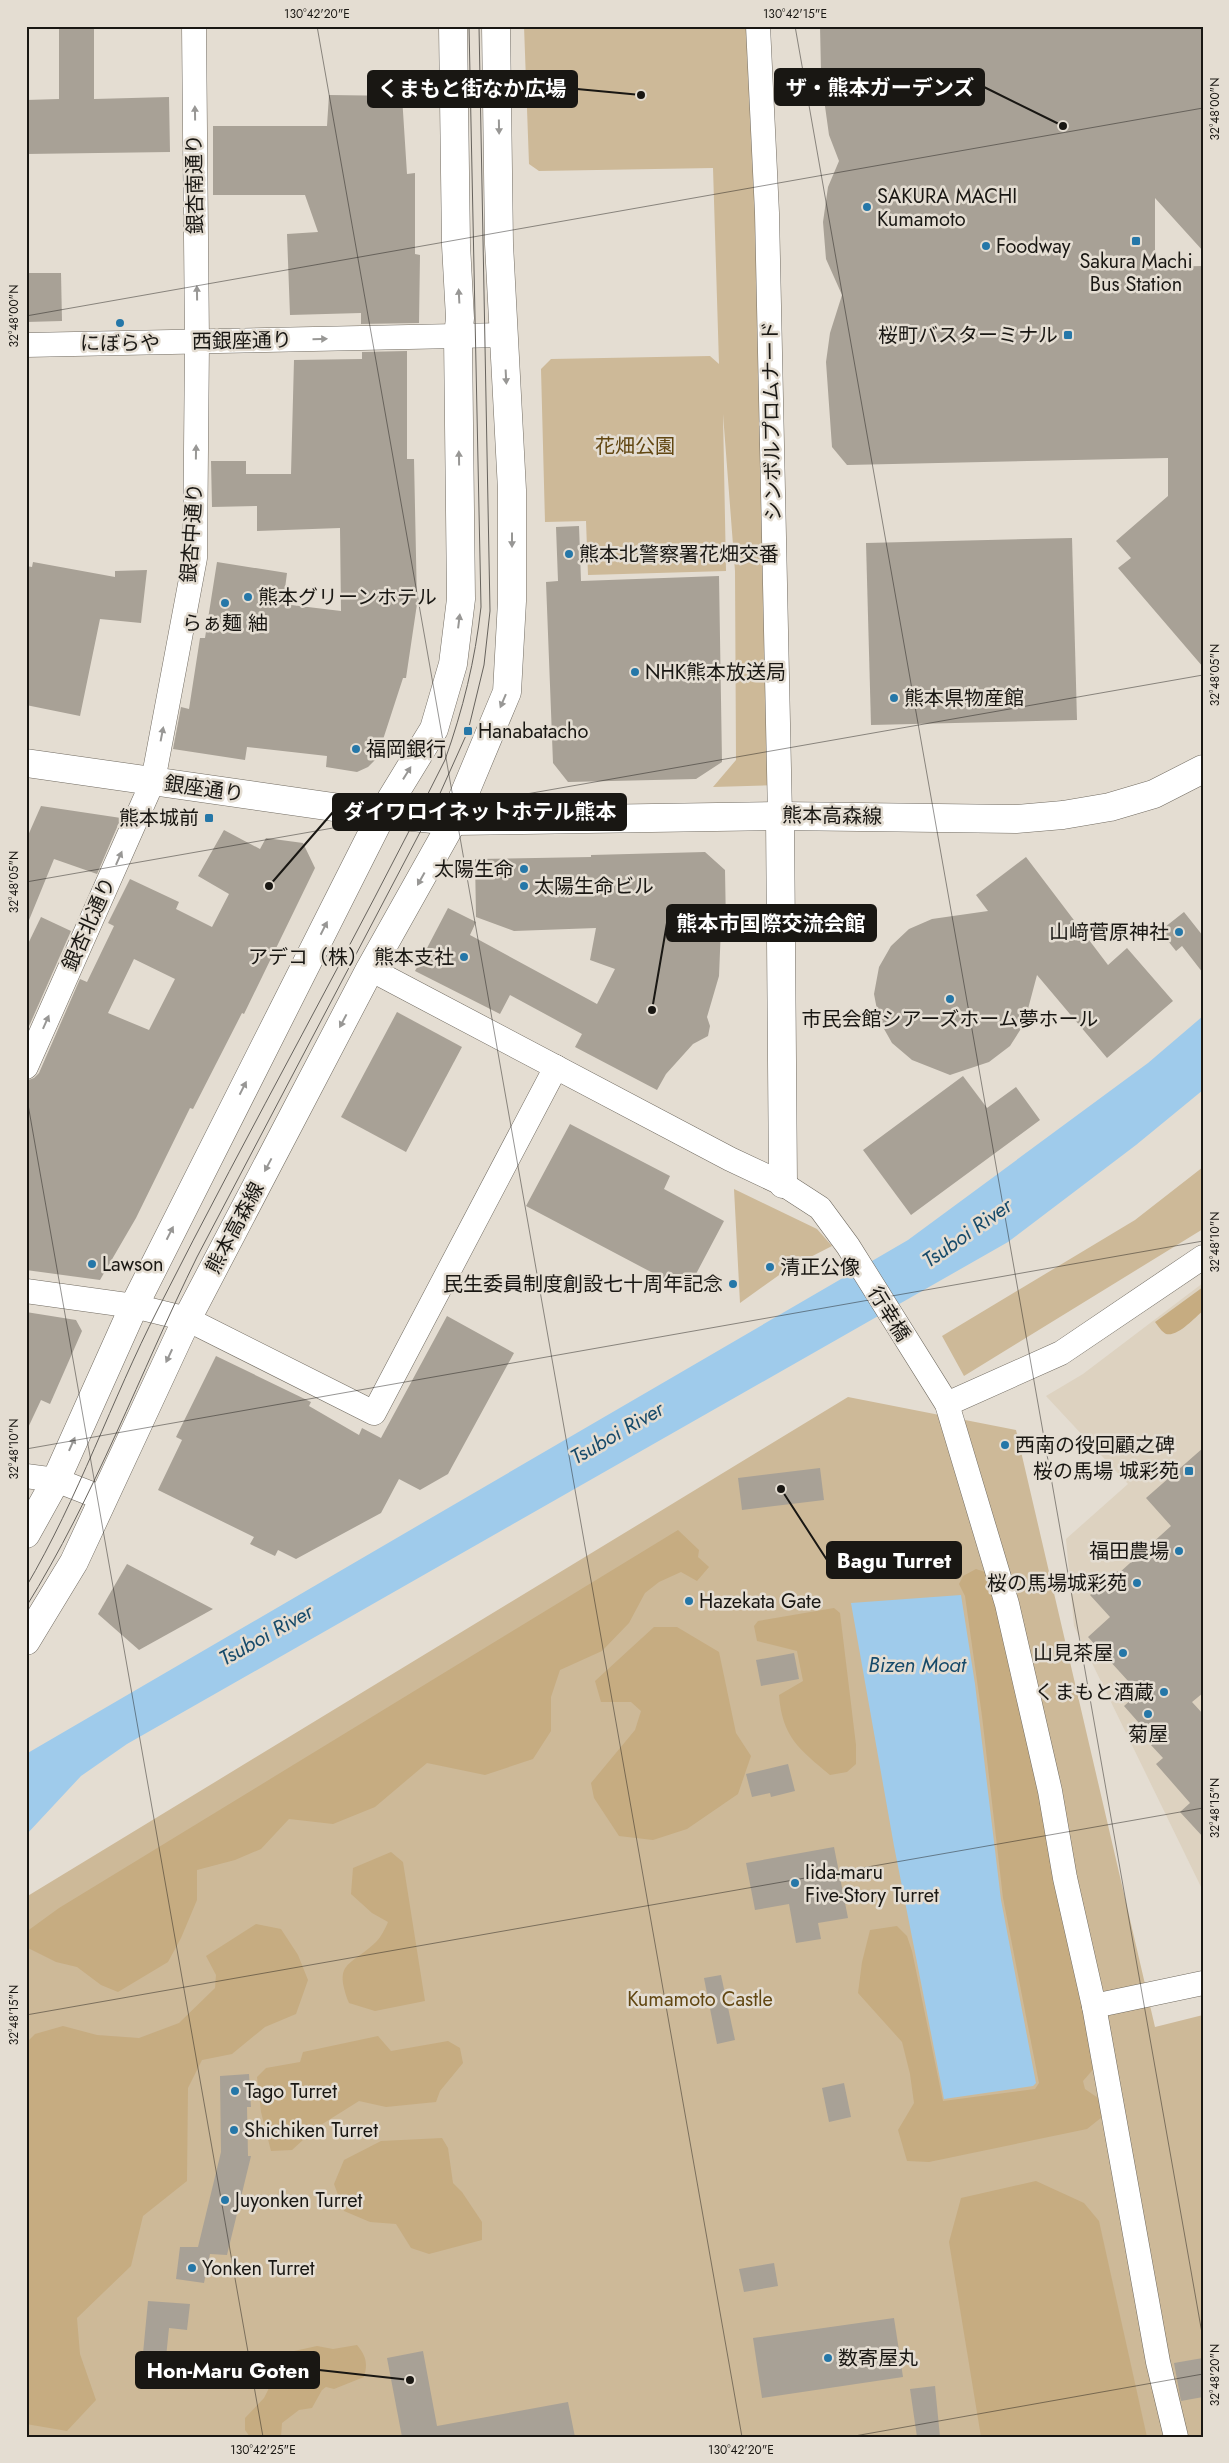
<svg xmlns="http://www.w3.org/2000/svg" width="1229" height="2463" font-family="Jost,'Noto Sans JP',sans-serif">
<rect width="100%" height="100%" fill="#e4ddd2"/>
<polygon fill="#ddd2c0" points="1203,1283 1203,1891 1074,1626 1066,1539 1128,1484 1046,1396 1083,1374"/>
<g fill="#cdb998">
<polygon points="524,26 751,26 779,785 713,787 736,760 735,571 723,414 726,571 588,575 586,521 545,522 541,369 551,359 710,356 719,364 713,168 539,171 529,164"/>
<polygon points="1203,1167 1203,1229 964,1376 942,1336 1135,1220"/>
<polygon points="734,1189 817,1229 832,1246 789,1268 740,1303"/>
<polygon points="848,1397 1016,1430 1155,2027 1203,2015 1203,2437 26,2437 26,1897"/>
</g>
<g fill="#c6ac81">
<path d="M 1203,1287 L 1203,1311 C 1194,1318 1178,1337 1166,1334 C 1162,1332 1158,1326 1155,1322 Z"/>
<polygon points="678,1530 699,1550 698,1557 709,1567 697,1581 681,1572 659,1582 645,1593 629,1623 602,1651 560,1670 551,1697 551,1731 533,1759 485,1775 427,1763 375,1807 333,1824 289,1819 261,1849 235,1860 197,1870 197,1900 181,1938 168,1962 118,1992 101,1985 77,1967 56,1962 26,1947 26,1932 59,1908"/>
<polygon points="976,1569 991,1574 1000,1607 1097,2065 1083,2081 1085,2089 1098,2098 1102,2117 1087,2129 929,2162 907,2161 898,2130 914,2103 910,2074 902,2042 858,1993 862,1962 870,1930 897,1926 907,1936 912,1951 943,2101 1035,2089 1039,2083 1003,1898 982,1716 965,1596 959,1584 963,1576"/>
<path d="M 834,1608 L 840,1613 L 856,1745 L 856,1764 L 847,1772 L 830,1775 C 800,1750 782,1737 779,1695 L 803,1681 L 797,1651 L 757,1641 L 754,1626 L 758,1621 Z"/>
<polygon points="654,1627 677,1627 719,1652 736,1733 751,1756 738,1794 687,1829 653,1840 619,1836 594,1798 591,1783 635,1730 641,1711 631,1702 601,1702 595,1681"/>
<path d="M 391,1852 L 403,1862 L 425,2001 L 375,2011 L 349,2003 C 333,1961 350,1967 376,1942 C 381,1937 385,1929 388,1922 L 372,1913 L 351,1894 L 353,1868 Z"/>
<polygon points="256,1924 281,1929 298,1955 308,1980 296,2014 265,2027 232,2054 202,2060 188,2088 187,2181 143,2216 131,2266 77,2318 80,2354 96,2400 67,2431 26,2424 26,2043 35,2034 63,2026 97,2035 139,2038 179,2023 215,1988 216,1975 206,1956"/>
<polygon points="378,2036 391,2051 448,2041 460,2048 463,2063 440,2091 436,2102 386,2107 359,2101 316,2128 292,2150 271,2151 261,2112 257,2077 266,2068 300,2062 303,2052"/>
<polygon points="442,2138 448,2148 453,2183 462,2192 482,2222 482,2240 429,2254 411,2248 396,2224 370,2222 344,2211 334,2184 344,2160 381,2141"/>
<polygon points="1036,2181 1084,2203 1099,2221 1147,2437 981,2437 949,2242 961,2198"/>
<path d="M 357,2345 C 366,2356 368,2363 364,2377 L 334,2389 L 326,2387 L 322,2390 L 312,2408 L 299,2410 L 282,2423 L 281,2437 L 250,2437 L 245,2430 L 245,2418 L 264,2398 L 269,2388 L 272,2368 L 279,2357 L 285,2353 L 317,2346 L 333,2349 Z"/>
</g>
<g fill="#9fcbeb">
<polygon points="1203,1016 1203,1090 1136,1145 1008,1242 127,1744 81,1776 26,1835 26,1754 908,1240 1148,1063"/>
<polygon points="961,1595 975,1684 1001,1900 1036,2083 1033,2086 944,2099 894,1846 851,1603"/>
</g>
<g fill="#a8a196" fill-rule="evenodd">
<polygon points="59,26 94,26 94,99 169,97 170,152 26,154 26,100 59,99"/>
<polygon points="820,26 1203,26 1203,251 1155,198 1155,267 1203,266 1203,667 1118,568 1131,558 1116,541 1168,496 1168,458 847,465 832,447 826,362 830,333 842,295 826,259 823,222 828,187 839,161 829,135 824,99 821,71"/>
<polygon points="329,95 402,96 407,174 415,173 415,254 420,255 419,323 361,324 361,313 290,315 287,234 318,232 305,195 213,195 213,126 327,126"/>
<polygon points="26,273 61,273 62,321 26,322"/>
<polygon points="407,351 407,459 414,459 417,604 406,678 403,678 377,758 368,767 357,772 326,767 327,756 247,747 245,760 173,749 181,707 189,709 200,638 205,638 217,562 287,573 283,604 341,611 340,528 257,531 257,506 212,507 211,461 246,461 246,474 291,474 294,360 362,359 362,352"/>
<polygon points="579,526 581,581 719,576 722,762 696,779 568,782 553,763 546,582 558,581 556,527"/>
<polygon points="1072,538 1077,720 871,725 866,543"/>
<polygon points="33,562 115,577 115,571 147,570 141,623 100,619 80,716 26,705 26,566 32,567"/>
<polygon points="41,806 121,818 97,874 54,859 27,925 26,840"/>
<path d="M 224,830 L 260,849 L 266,838 L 303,843 L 315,868 L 244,1014 L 242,1013 L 193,1109 L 190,1108 L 136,1218 L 100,1280 L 26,1270 L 26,1081 L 34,1078 L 39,1073 L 80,979 L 87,982 L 114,926 L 108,923 L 130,879 L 179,902 L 176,909 L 212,927 L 229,894 L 198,876 ZM 134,959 L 175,979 L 149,1030 L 108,1013 Z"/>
<polygon points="705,852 725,870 726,927 721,927 719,976 707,1017 710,1026 708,1036 693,1044 666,1074 657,1090 575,1047 582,1034 510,995 500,1014 415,971 448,908 476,922 470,935 597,1004 615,969 590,960 596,928 514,931 476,917 475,859 591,857 591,855"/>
<polygon points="1026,857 1108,965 1127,948 1173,1001 1107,1058 1037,975 1024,1024 1010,1046 989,1062 950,1075 912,1060 892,1043 879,1020 874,994 879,967 891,946 909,929 932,919 988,911 976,895"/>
<polygon points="1184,912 1203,936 1203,973 1182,946 1176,951 1160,931"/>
<polygon points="41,917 71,931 26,1033 26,948"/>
<polygon points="397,1012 462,1047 406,1152 341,1117"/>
<polygon points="963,1076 987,1108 1016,1087 1040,1120 911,1215 863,1150"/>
<polygon points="570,1124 670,1176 664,1189 724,1221 687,1291 526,1206"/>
<polygon points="26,1312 76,1320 82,1331 50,1404 41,1400 26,1432"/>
<polygon points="447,1316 514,1353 448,1474 420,1490 399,1479 381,1513 296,1559 278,1550 275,1556 250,1544 254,1537 158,1490 182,1440 176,1437 216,1356 311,1402 309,1406 359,1435 362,1428 381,1438"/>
<polygon points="1203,1448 1203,1693 1192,1702 1203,1714 1203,1837 1180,1812 1190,1803 1156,1764 1163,1758 1150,1744 1154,1740 1124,1706 1139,1693 1088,1637 1110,1617 1090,1595 1118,1571 1119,1573 1171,1526 1146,1498"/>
<polygon points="820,1468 824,1500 742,1510 738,1478"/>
<polygon points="127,1564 213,1609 139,1650 98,1614"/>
<polygon points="794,1653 799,1679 761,1686 756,1660"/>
<polygon points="788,1764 795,1791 771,1797 770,1793 752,1797 746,1774"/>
<polygon points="834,1847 848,1918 818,1923 821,1939 796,1943 789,1904 755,1910 746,1863"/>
<polygon points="721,1975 735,2040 717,2044 704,1978"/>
<polygon points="249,2074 251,2107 247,2107 248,2156 251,2156 227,2255 210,2254 204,2283 176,2279 180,2247 198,2247 221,2152 220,2076"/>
<polygon points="844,2083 851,2117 829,2122 822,2088"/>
<polygon points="774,2263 778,2286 744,2292 739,2269"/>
<polygon points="148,2301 190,2304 187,2330 169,2328 163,2387 140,2385"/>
<polygon points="894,2318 903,2377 762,2398 753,2338"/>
<polygon points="423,2351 437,2426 568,2402 575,2437 402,2437 387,2358"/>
<polygon points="1203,2358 1203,2397 1181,2401 1174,2363"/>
<polygon points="935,2386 940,2437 917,2437 910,2389"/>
</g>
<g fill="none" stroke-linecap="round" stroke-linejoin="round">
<defs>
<g id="street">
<polyline points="758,26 767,213 780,816"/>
<polyline points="26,345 504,335"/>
<polyline points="370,969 730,1159 783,1184 820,1208 848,1246 947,1404 1007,1604 1050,1791 1065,1878 1094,2006 1158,2362 1176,2437"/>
<polyline points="26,1067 153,781 195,558 197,342 194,26"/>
<polyline points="26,1291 134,1306 187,1319 374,1413 556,1067"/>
<polyline points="947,1404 1061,1353 1203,1257"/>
<polyline points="26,1476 56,1480 102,1498"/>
<polyline points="1094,2006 1203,1983"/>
</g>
<g id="secondary">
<polyline points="26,763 382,814 434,729 453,664 461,599 458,336 460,318 456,245 453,26"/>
<polyline points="780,816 783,1184"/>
<polyline points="453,821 507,692 512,601 512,490 499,244 496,26"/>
</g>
<g id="primary">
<polyline points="26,1534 56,1480 134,1306 382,814 453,821 780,816 1016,819 1063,815 1110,807 1154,794 1203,769"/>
<polyline points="26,1641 74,1562 187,1319 370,969 453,821"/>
</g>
</defs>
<use href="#street" stroke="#716b61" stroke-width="25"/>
<use href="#secondary" stroke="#716b61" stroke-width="29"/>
<use href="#primary" stroke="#716b61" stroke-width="29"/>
<use href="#street" stroke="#fff" stroke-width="24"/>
<use href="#secondary" stroke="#fff" stroke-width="28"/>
<use href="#primary" stroke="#fff" stroke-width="28"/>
<g stroke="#67635d" stroke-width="1">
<path d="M 26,1587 C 79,1497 111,1401 158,1309 C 251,1125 353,945 445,760 C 463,709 475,661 481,607 L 469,26"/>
<path d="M 26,1607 C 95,1496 140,1373 197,1257 L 437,800 L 468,731 L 484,665 L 490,611 L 479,26"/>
</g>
</g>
<defs><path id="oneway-solid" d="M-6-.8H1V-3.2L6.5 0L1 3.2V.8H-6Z" transform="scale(1.25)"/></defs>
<g fill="#989795">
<use href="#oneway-solid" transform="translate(195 113) rotate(-91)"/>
<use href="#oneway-solid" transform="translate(499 127) rotate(89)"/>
<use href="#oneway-solid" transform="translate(197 293) rotate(-91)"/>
<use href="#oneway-solid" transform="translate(459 296) rotate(-93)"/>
<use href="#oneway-solid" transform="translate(320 339) rotate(-1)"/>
<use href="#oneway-solid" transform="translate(506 377) rotate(87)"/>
<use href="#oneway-solid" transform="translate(196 452) rotate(-89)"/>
<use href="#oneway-solid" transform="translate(459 458) rotate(-91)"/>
<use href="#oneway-solid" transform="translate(512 540) rotate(90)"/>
<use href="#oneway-solid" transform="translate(459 621) rotate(-83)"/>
<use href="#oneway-solid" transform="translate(503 701) rotate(113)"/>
<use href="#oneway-solid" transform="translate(162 734) rotate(-79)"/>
<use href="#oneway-solid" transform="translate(407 773) rotate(-58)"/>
<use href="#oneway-solid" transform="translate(119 858) rotate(-66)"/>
<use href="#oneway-solid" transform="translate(421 879) rotate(119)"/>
<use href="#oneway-solid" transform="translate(324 928) rotate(-63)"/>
<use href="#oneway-solid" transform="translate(343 1021) rotate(118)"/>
<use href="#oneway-solid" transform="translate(46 1022) rotate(-66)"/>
<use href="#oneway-solid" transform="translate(243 1088) rotate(-63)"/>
<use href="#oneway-solid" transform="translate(268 1165) rotate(118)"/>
<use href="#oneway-solid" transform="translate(170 1233) rotate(-63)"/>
<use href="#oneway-solid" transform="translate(169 1356) rotate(115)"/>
<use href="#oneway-solid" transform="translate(72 1444) rotate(-66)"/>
</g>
<path fill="none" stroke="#191713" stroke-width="1" stroke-opacity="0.45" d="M 317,26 L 742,2437M 795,26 L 1203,2339M 26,316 L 1203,108M 26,882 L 1203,675M 26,1093 L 263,2437M 26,1449 L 1203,1241M 26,2015 L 1203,1808M 849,2437 L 1203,2374"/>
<g fill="#2577a8" stroke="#e4ddd2" stroke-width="2">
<circle cx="867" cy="207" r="5"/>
<rect x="1131" y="236" width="10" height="10" rx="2.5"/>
<circle cx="986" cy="246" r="5"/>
<circle cx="120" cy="323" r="5"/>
<rect x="1063" y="330" width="10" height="10" rx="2.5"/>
<circle cx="569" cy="554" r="5"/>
<circle cx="248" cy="597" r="5"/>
<circle cx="225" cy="603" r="5"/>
<circle cx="635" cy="672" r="5"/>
<circle cx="894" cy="698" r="5"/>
<rect x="463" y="726" width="10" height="10" rx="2.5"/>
<circle cx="356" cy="749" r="5"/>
<rect x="204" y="813" width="10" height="10" rx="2.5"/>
<circle cx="524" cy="869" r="5"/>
<circle cx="524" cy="886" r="5"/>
<circle cx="1179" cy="932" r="5"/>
<circle cx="464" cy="957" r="5"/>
<circle cx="950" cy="999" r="5"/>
<circle cx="92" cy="1264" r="5"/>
<circle cx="770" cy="1267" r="5"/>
<circle cx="733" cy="1284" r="5"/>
<circle cx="1005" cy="1445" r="5"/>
<rect x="1184" y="1466" width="10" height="10" rx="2.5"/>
<circle cx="1179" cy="1551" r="5"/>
<circle cx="1137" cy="1583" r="5"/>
<circle cx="689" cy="1601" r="5"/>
<circle cx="1123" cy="1653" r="5"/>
<circle cx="1164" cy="1692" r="5"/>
<circle cx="1148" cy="1714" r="5"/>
<circle cx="795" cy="1883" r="5"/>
<circle cx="235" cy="2091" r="5"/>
<circle cx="234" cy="2130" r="5"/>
<circle cx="225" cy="2200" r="5"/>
<circle cx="192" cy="2268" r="5"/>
<circle cx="828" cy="2358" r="5"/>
</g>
<g text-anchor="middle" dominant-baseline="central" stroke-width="5" stroke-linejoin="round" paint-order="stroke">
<g font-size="20" fill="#191713" stroke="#e4ddd2">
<text transform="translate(195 184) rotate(-91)">銀杏南通り</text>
<text transform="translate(242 341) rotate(-1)">西銀座通り</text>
<text transform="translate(772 421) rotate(-91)">シンボルプロムナード</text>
<text transform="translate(192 533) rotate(-86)">銀杏中通り</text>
<text transform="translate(204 789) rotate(8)">銀座通り</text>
<text transform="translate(832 816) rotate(1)">熊本高森線</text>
<text transform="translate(89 924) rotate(-66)">銀杏北通り</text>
<text transform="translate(235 1228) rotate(-62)">熊本高森線</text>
<text transform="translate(889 1314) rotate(58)">行幸橋</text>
</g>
<g font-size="20" fill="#191713" stroke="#e4ddd2" text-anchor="start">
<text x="877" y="196">SAKURA MACHI<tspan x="877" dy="23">Kumamoto</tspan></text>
<text x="996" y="246">Foodway</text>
<text x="1136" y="261" text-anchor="middle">Sakura Machi<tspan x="1136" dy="23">Bus Station</tspan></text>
<text x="1058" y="335" text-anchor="end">桜町バスターミナル</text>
<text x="120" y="343" text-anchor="middle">にぼらや</text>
<text x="579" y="554">熊本北警察署花畑交番</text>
<text x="258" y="597">熊本グリーンホテル</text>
<text x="225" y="623" text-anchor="middle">らぁ麺 紬</text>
<text x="645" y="672">NHK熊本放送局</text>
<text x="904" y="698">熊本県物産館</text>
<text x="478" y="731">Hanabatacho</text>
<text x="366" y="749">福岡銀行</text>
<text x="199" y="818" text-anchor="end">熊本城前</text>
<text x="514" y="869" text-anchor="end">太陽生命</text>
<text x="534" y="886">太陽生命ビル</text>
<text x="1169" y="932" text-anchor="end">山﨑菅原神社</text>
<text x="454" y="957" text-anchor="end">アデコ（株） 熊本支社</text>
<text x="950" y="1019" text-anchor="middle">市民会館シアーズホーム夢ホール</text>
<text x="102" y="1264">Lawson</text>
<text x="780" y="1267">清正公像</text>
<text x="723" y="1284" text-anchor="end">民生委員制度創設七十周年記念</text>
<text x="1015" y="1445">西南の役回顧之碑</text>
<text x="1179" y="1471" text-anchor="end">桜の馬場 城彩苑</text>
<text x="1169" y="1551" text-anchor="end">福田農場</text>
<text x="1127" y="1583" text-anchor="end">桜の馬場城彩苑</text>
<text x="699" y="1601">Hazekata Gate</text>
<text x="1113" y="1653" text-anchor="end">山見茶屋</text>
<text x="1154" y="1692" text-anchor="end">くまもと酒蔵</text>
<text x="1148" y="1734" text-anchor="middle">菊屋</text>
<text x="805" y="1872">Iida-maru<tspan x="805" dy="23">Five-Story Turret</tspan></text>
<text x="245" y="2091">Tago Turret</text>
<text x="244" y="2130">Shichiken Turret</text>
<text x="235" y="2200">Juyonken Turret</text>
<text x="202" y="2268">Yonken Turret</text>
<text x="838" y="2358">数寄屋丸</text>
</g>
<g font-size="20" fill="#614611" stroke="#e4ddd2">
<text x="635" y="446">花畑公園</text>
<text x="700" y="1999">Kumamoto Castle</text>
</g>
<g font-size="21" font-style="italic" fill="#164a6a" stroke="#e4ddd2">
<text transform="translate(967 1233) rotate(-35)">Tsuboi River</text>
<text transform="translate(617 1433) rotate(-30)">Tsuboi River</text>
<text transform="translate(266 1635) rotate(-29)">Tsuboi River</text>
<text x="917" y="1665">Bizen Moat</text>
</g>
</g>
<path fill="none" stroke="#191713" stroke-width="2" d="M1063 126L984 87M641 95L577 89M269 886L333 812M652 1010L667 923M781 1489L827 1560M410 2380L319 2370"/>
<g fill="#191713" stroke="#e4ddd2" stroke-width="2">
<circle cx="1063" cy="126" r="5"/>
<circle cx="641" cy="95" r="5"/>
<circle cx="269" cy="886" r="5"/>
<circle cx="652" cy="1010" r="5"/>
<circle cx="781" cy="1489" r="5"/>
<circle cx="410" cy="2380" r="5"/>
</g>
<g fill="#191713" stroke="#191713" stroke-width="2">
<rect x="775" y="69" width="209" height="36" rx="5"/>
<rect x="368" y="71" width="209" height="36" rx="5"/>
<rect x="333" y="794" width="293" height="36" rx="5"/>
<rect x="667" y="905" width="209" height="36" rx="5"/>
<rect x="827" y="1542" width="134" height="36" rx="5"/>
<rect x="136" y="2352" width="183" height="36" rx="5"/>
</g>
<g font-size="21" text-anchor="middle" font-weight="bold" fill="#fff">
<text x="880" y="95">ザ・熊本ガーデンズ</text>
<text x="472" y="96">くまもと街なか広場</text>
<text x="480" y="819">ダイワロイネットホテル熊本</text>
<text x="771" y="931">熊本市国際交流会館</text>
<text x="894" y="1568">Bagu Turret</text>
<text x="228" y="2378">Hon-Maru Goten</text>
</g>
<rect width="1229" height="2463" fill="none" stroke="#e4ddd2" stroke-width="55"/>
<rect x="28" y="28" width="1174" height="2408" fill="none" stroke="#191713" stroke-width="2"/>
<g font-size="12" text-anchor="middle" fill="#191713">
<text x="317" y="18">130°42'20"E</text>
<text x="795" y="18">130°42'15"E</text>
<text transform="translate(1215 109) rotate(-90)" y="4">32°48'00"N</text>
<text transform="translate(14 316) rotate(-90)" y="4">32°48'00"N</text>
<text transform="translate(1215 675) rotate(-90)" y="4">32°48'05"N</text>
<text transform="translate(14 882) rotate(-90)" y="4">32°48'05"N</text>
<text transform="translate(1215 1242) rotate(-90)" y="4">32°48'10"N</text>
<text transform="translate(14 1449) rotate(-90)" y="4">32°48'10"N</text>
<text transform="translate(1215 1808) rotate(-90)" y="4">32°48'15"N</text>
<text transform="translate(14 2015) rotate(-90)" y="4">32°48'15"N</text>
<text transform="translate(1215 2375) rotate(-90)" y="4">32°48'20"N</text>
<text x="263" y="2454">130°42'25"E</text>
<text x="741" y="2454">130°42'20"E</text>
</g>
</svg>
